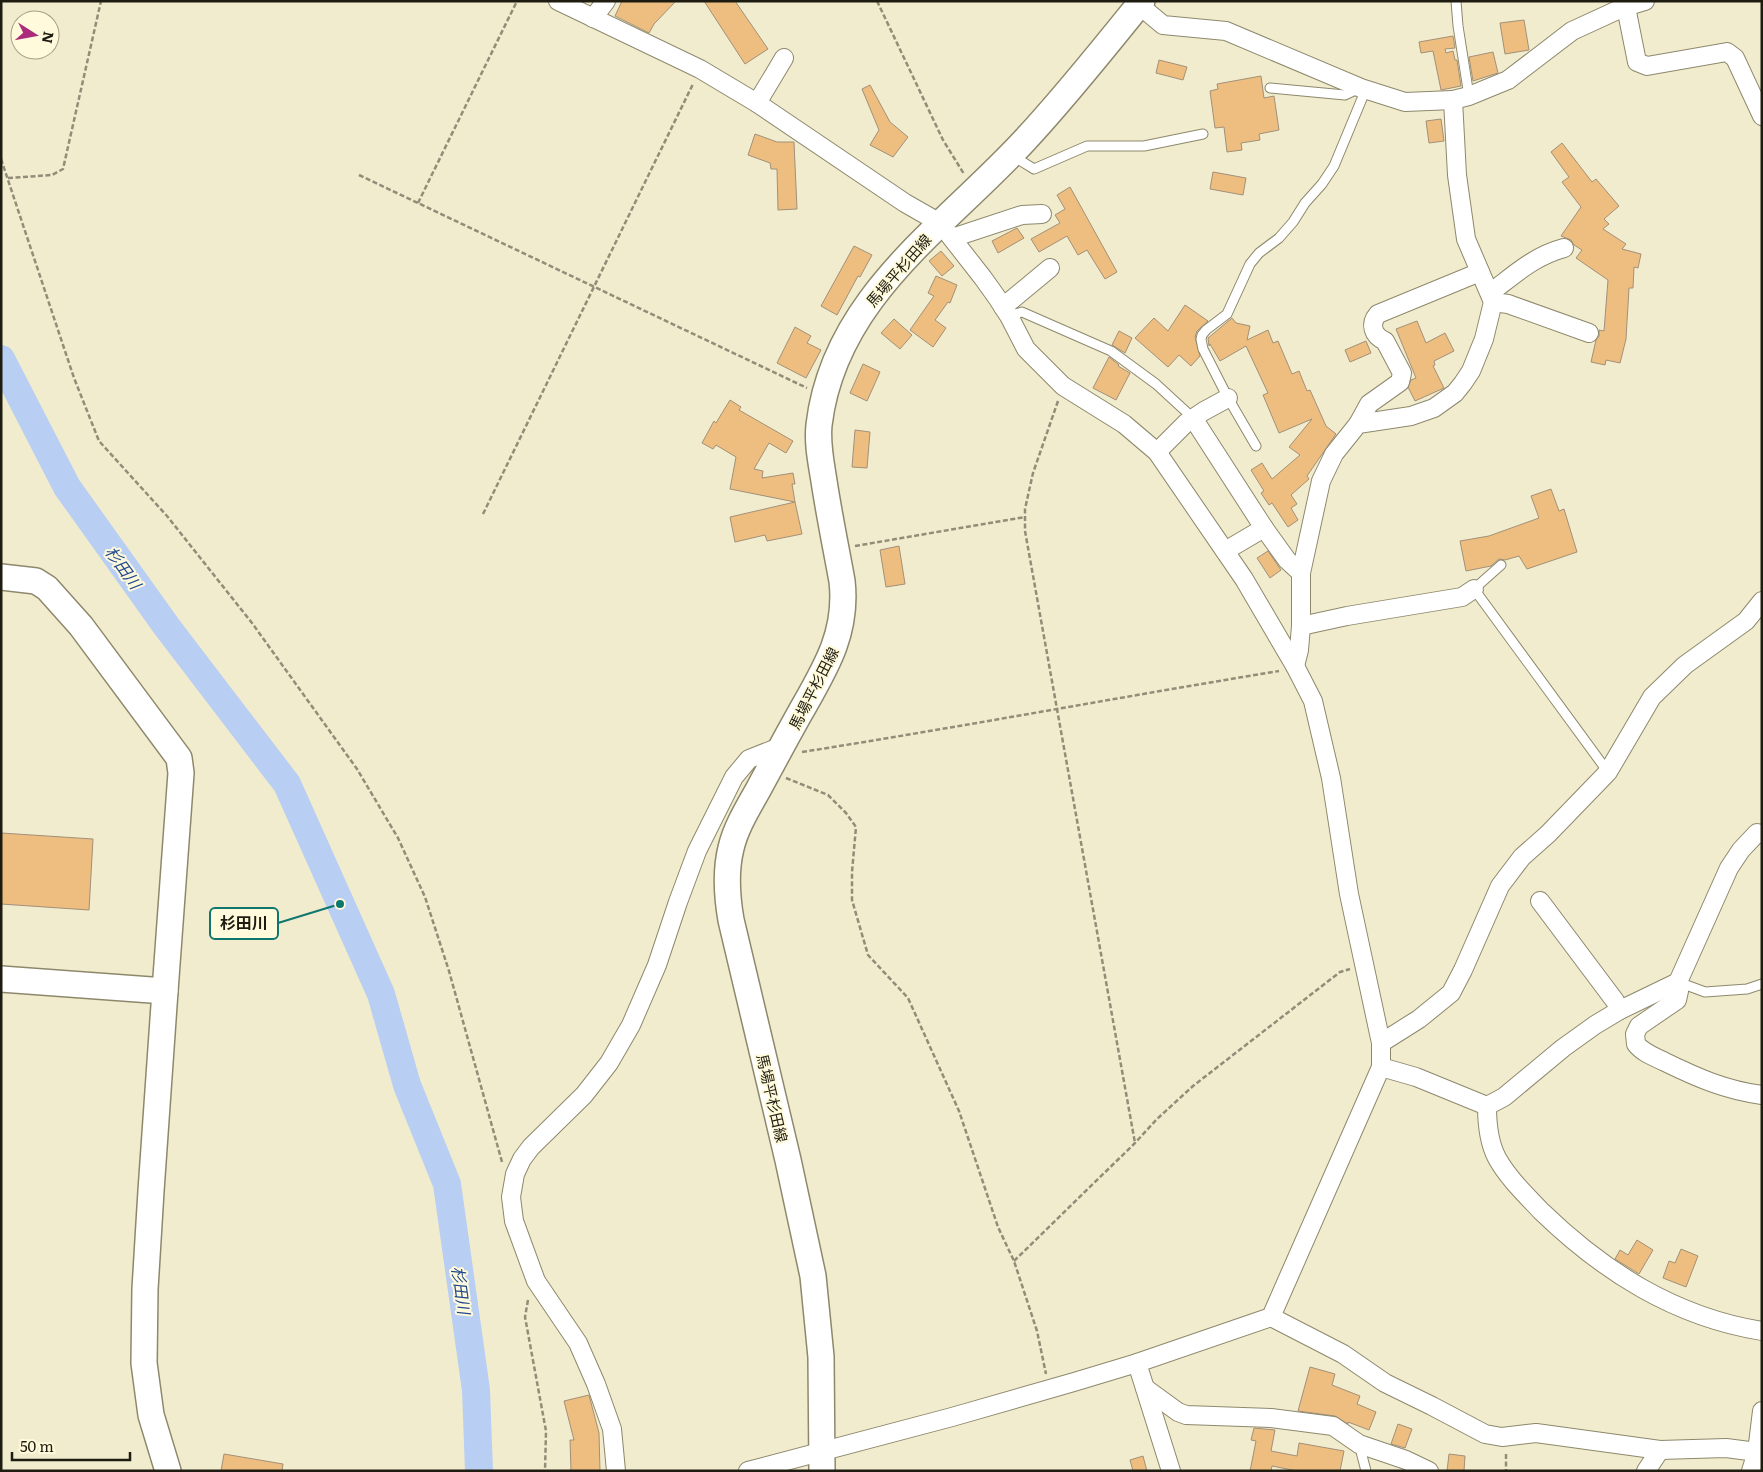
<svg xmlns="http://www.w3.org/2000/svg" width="1763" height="1472" font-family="Literata,'Noto Sans JP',serif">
<rect width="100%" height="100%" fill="#f2ecce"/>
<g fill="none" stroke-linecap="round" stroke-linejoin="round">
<polyline stroke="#b8cef3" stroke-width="28" points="1,359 67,487 167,627 287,784 381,994 407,1085 447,1184 476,1390 479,1471"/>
</g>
<g fill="#edbe80" stroke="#a29078">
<polygon points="622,1 676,1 654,24 649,33 615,16"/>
<polygon points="704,1 735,1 768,49 745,64"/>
<polygon points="1524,20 1529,50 1505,54 1500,23"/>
<polygon points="1453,36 1455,48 1445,49 1446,53 1453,51 1455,60 1457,60 1461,86 1441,90 1433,51 1421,53 1419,42"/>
<polygon points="1493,52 1498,73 1473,81 1469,57"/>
<polygon points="1159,60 1187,67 1183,80 1156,73"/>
<polygon points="1261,76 1264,98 1274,96 1279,130 1259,134 1260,140 1241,143 1242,150 1227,152 1224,127 1215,128 1210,91 1218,89 1217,84"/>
<polygon points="870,85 890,122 908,137 893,157 870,145 879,130 862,89"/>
<polygon points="1441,119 1444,141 1429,143 1426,121"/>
<polygon points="755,134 777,142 794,142 797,209 778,210 777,169 771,169 770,163 748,155"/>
<polygon points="1562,143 1592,182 1596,179 1619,206 1604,219 1609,224 1603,229 1626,244 1622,249 1641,254 1638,268 1634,267 1633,288 1629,288 1626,339 1620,363 1606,360 1605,365 1591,362 1596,340 1599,336 1599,330 1604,331 1608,280 1576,258 1582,250 1574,245 1571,240 1561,236 1581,207 1562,182 1569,177 1551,152"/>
<polygon points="1213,172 1246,178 1243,195 1210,189"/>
<polygon points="1070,187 1117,272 1105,279 1087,250 1078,255 1067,236 1039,252 1031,239 1060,223 1055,215 1065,209 1057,195"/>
<polygon points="1017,228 1024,238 998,253 992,241"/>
<polygon points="854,246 872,255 860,277 858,276 837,315 821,306"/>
<polygon points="941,251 954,266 942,276 929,261"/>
<polygon points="936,276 957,285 950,303 948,302 935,320 946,328 933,347 910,330 934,296 928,293"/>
<polygon points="1185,305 1208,321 1197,331 1195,337 1200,356 1191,366 1179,355 1168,367 1135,338 1154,318 1168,331"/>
<polygon points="1232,318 1236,323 1250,326 1247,340 1268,330 1273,343 1278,341 1292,374 1299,371 1307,391 1310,390 1326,426 1336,434 1307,476 1309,479 1291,495 1297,504 1291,508 1298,520 1288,527 1272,503 1269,505 1261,493 1264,491 1251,470 1262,463 1272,479 1300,455 1289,447 1312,419 1279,433 1263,395 1268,393 1246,346 1220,361 1210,344 1209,346 1208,338"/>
<polygon points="894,319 912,335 900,349 881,333"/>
<polygon points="1417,321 1426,343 1445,333 1454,351 1434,361 1435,365 1433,366 1444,388 1415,401 1408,387 1411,380 1416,378 1396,329"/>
<polygon points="795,327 811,336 807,343 821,350 806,378 777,363"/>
<polygon points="1119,331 1132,338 1125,353 1112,345"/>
<polygon points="1366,341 1371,353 1350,362 1345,350"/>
<polygon points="1109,357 1119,365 1118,366 1130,373 1116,400 1093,388"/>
<polygon points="863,364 880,372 867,401 850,393"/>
<polygon points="730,400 741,407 739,410 793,441 786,453 769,443 754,469 763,471 762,478 793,473 795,484 792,484 795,502 730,489 736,457 716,445 713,449 702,443 714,421 716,423"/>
<polygon points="855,430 870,432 867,468 852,467"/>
<polygon points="1551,489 1559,511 1564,509 1577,552 1527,569 1519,556 1505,560 1499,559 1491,566 1466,571 1460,541 1489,536 1539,518 1531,496"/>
<polygon points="795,502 802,534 767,541 765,535 735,542 730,517"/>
<polygon points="899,546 905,584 886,587 880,550"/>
<polygon points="1268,551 1281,570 1270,578 1257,558"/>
<polygon points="1,833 93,839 89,910 1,904"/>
<polygon points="1637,1240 1653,1250 1639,1274 1615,1259 1620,1250 1628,1255"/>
<polygon points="1681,1249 1698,1256 1686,1287 1663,1278 1669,1261 1675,1263"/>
<polygon points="1310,1367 1335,1374 1332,1385 1360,1396 1357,1404 1376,1412 1369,1430 1348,1422 1348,1424 1335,1416 1298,1411"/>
<polygon points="589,1395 599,1433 600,1471 571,1471 570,1440 574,1440 564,1401"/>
<polygon points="1398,1424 1412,1429 1405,1448 1391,1444"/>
<polygon points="1254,1428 1275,1430 1271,1451 1297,1456 1299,1443 1344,1451 1340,1471 1297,1471 1272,1466 1271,1471 1250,1471 1256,1441 1251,1440"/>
<polygon points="224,1454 283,1464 282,1471 221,1471"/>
<polygon points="1449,1454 1465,1456 1464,1471 1447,1471"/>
<polygon points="1143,1456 1147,1471 1133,1471 1130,1460"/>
</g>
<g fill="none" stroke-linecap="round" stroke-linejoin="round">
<defs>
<g id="lane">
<polyline points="1456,1 1458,26 1469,96"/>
<polyline points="1270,88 1345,95 1360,88"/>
<polyline points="1013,156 1034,169 1087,146 1144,146 1203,134"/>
<polyline points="1009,316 1022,312 1111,351 1156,384 1193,418"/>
<polyline points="1256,446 1228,398 1203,349 1201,339 1202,335 1206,330 1227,314 1250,264 1259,253 1279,238 1293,222 1305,203 1322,184 1334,166 1366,89"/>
<polyline points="1501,565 1474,589 1608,772"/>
<polyline points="1678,982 1705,992 1747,989 1762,984"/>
<polyline points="1359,1444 1366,1471"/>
</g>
<g id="street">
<polyline points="558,1 700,69 757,103 905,203 940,223 983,278 998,299 1009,316 1026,349 1063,386 1124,424 1157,452 1244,579 1295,666 1313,701 1331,778 1349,894 1381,1043 1381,1067 1271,1317 1137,1363 1074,1382 952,1417 748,1471"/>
<polyline points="1137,1 1139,5 1163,25 1226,31 1361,88 1405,102 1453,100"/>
<polyline points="1626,7 1637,62 1647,66 1727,52 1735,58 1762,116"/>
<polyline points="593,18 606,1"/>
<polyline points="757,103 784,58"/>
<polyline points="952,238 1022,215 1042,214"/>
<path d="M 1490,293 C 1514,275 1534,256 1564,248"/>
<polyline points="1493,302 1508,304 1589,333"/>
<polyline points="1003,307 1050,268"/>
<polyline points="1193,418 1264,528 1287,560 1301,573"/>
<path d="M 1358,424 L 1369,404 L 1400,382 L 1402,373 L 1385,341 C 1373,336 1369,324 1378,314 L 1480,272"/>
<polyline points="1157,452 1186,423 1204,411 1228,398"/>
<polyline points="1225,551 1264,528"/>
<polyline points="1301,626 1347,616 1462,597 1474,589"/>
<polyline points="1295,666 1299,650 1301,626 1301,573 1321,481 1334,454 1358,424 1411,416 1434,408 1455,393 1463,383 1471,371 1484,339 1493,302 1466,239 1457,175 1453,100 1469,96 1508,80 1572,31 1622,8 1645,1"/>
<polyline points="1540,901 1615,1001 1620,1010"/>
<path d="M 1678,982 L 1679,991 L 1677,1000 L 1639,1026 L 1635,1034 L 1636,1044 C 1643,1053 1655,1057 1665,1062 C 1698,1078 1725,1090 1762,1095"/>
<polyline points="1381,1043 1419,1019 1451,993 1463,970 1500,886 1522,857 1548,834 1608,772 1652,697 1685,665 1746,621 1762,601"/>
<path d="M 1381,1067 L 1416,1077 L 1487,1106 C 1487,1124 1489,1143 1497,1158 C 1508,1178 1526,1195 1541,1211 C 1604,1272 1675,1317 1762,1331"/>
<polyline points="1487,1106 1504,1097 1563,1048 1595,1025 1620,1010 1678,982 1729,868 1741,850 1757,833 1762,834"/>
<polyline points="1271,1317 1343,1354 1385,1383 1432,1406 1485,1434 1502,1437 1536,1433 1660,1450 1726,1448 1757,1452 1762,1411"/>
<polyline points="1137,1363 1171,1471"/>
<polyline points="1145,1388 1178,1412 1186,1415 1271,1418 1333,1426 1359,1444 1406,1460 1429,1471"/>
<polyline points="616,1471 612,1429 596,1384 578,1343 536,1281 514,1221 511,1197 515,1174 522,1159 531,1147 584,1095 609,1063 631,1025 657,965 678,902 697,851 734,777 749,759 782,746"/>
<polyline points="1646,1471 1660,1450"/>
<polyline points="1751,1471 1757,1452"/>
</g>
<g id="secondary">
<polyline points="1,577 36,581 47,588 81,626 179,758 181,773 165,991"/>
<polyline points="1,979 165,991 151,1191 145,1289 144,1363 151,1415 168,1471"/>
<path d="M 822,1471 L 821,1357 L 813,1276 L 788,1160 L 731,920 C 727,897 725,872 731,848 C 736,827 748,808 758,790 C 772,764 786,738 800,713 C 825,669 848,633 842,581 C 836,548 829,514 824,481 C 821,462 817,444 819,425 C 834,297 945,227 1025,140 C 1066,96 1104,48 1142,1"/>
</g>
</defs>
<use href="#lane" stroke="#8d886c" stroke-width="11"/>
<use href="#street" stroke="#8d886c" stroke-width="20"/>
<use href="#secondary" stroke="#8d886c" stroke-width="28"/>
<g stroke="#918d78" stroke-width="2.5" stroke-dasharray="5 2.5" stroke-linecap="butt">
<polyline points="877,1 943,140 964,174"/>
<polyline points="1,159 74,378 99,441 167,516 252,623 357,769 398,838 425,897 449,971 502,1162"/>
<polyline points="359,175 807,388"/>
<polyline points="8,178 52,175 63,169 101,1"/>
<polyline points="418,203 517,1"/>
<polyline points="1058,401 1033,473 1025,509 1025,531 1135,1143"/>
<polyline points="483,514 693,84"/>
<polyline points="855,546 1025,517"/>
<path d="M 802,752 C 961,727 1120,697 1279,671"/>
<polyline points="786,778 828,795 846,813 856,827 852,872 852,900 868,955 908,998 959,1111 998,1227 1014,1261 1037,1331 1046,1374"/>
<polyline points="1014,1261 1135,1143 1157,1119 1193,1086 1340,972 1350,969"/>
<polyline points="528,1300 525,1317 546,1431 545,1471"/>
<polyline points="1506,1454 1506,1471"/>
</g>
<use href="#lane" stroke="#fff" stroke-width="9"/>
<use href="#street" stroke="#fff" stroke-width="18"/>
<use href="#secondary" stroke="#fff" stroke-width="25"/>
</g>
<g text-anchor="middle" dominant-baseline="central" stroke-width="4" stroke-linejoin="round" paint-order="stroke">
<g font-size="15" fill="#1e1c11" stroke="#fffadb">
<text transform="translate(898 270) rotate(-49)">馬場平杉田線</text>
<text transform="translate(813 688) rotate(-63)">馬場平杉田線</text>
<text transform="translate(773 1098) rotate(77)">馬場平杉田線</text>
</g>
<g font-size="16" font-style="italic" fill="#21488f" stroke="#fffadb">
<text transform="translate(124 567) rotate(54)">杉田川</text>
<text transform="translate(462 1290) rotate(82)">杉田川</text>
</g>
</g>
<path fill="none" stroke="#0f766e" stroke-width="2" d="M340 904L278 923"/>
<circle fill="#0f766e" stroke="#fffadb" stroke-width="2" cx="340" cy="904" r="5"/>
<rect fill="#fffadb" stroke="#0f766e" stroke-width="2" x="210" y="908" width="68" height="31" rx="5"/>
<g font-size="16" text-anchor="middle" font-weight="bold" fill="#1e1c11">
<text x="244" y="929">杉田川</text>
</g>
<rect width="1763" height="1472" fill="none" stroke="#1e1c11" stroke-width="5"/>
<g transform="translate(35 35) rotate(101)"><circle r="24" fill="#fffadb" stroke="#a5a18a"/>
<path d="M0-4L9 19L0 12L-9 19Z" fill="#ab2c7b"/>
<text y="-8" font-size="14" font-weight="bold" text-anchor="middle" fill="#1e1c11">N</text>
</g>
<path d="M12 1452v8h118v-8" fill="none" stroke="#1e1c11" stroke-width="2.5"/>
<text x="20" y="1452" font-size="15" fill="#1e1c11" stroke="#fffadb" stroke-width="4" paint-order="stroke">50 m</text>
</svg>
